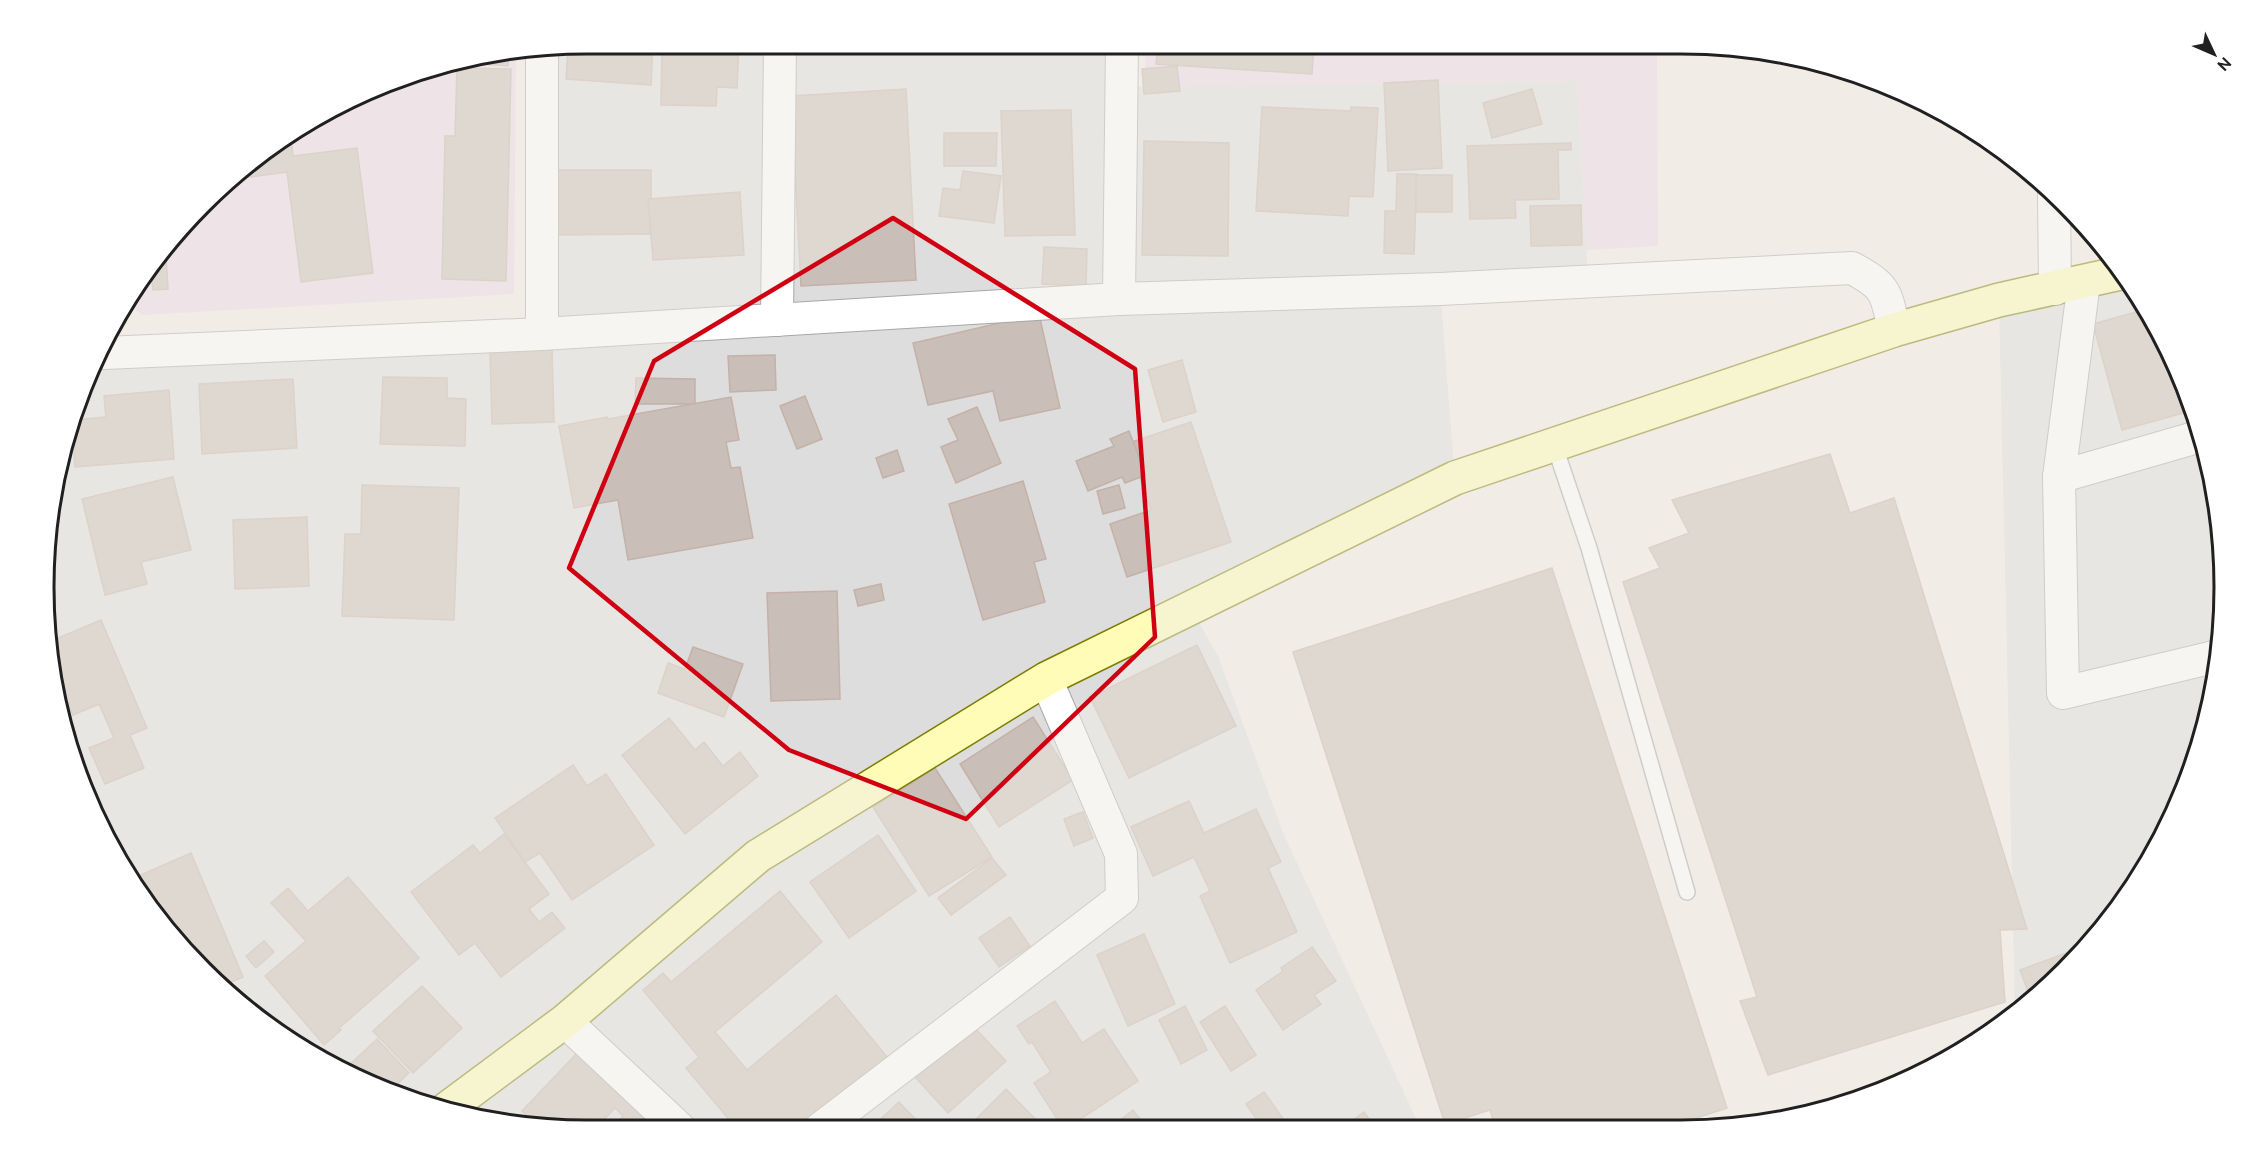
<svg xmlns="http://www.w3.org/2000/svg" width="2268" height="1174" font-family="Ubuntu,sans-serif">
<rect width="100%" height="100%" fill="#f1ece6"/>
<g fill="#dedddd">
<polygon points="587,44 1122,44 1122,87 1577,81 1588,282 1440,289 1455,478 1191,608 1218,656 1284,835 1420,1127 552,1129 447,1112 346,1074 256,1018 179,946 85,795 45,623 62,447 104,353 542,334 542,51"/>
<polygon points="2121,273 2152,316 2196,413 2220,516 2223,623 2206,728 2168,828 2090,945 2015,1015 1999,300"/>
</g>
<g fill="#ebd7e9">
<polygon points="1146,44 1657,45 1658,246 1586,250 1577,81 1145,87"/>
<polygon points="516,55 514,294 142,315 127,303 135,285 256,156 412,72"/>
</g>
<g fill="#c9beb8" stroke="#c4b1a7" stroke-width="1.5">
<polygon points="587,44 653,44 651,85 566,79 568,47"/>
<polygon points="662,44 739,44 737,88 717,87 716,106 661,105"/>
<polygon points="1158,44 1365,44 1365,50 1314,46 1312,74 1156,64"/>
<polygon points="509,56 508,66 471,63"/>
<polygon points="1177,66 1180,91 1144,94 1142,69"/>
<polygon points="457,68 511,69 506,281 442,279 445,136 455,136"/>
<polygon points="1438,80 1442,168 1388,171 1384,83"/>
<polygon points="906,89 916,280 801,286 791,96"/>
<polygon points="1532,89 1542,124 1492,138 1483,103"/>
<polygon points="1262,107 1351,111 1351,107 1378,108 1373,197 1349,196 1348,216 1256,211"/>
<polygon points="1071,110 1075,235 1005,236 1001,111"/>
<polygon points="944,133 997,133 996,166 944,166"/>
<polygon points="291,137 293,156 357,148 373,273 301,282 287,172 235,179 256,156"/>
<polygon points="1144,141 1229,143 1228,256 1142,255"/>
<polygon points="1571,143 1571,150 1558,150 1559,199 1515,200 1516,218 1470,219 1467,146"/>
<polygon points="554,170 651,170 651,234 555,235"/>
<polygon points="963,171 1001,176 994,223 939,216 943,188 960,190"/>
<polygon points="1397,174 1417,174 1414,254 1384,253 1385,211 1396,211"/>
<rect x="1416" y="175" width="36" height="37"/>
<polygon points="740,192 744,255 653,260 648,199"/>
<polygon points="1581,205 1582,245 1531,246 1530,206"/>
<polygon points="1044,247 1087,249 1086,286 1042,284"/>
<polygon points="166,257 168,289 153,290 151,268 161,258"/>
<polygon points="2147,309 2194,410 2122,430 2093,324"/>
<polygon points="1039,314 1060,408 1000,421 993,391 928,405 913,343"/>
<polygon points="552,347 554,422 492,424 490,350"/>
<polygon points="775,355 776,390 730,392 728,356"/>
<polygon points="1182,360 1196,412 1163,422 1148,370"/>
<polygon points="383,377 447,378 447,398 466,399 465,446 380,444"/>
<polygon points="636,378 695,379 695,404 635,404"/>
<polygon points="293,379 297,448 202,454 199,384"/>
<polygon points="169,390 174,459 75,467 72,425 74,420 106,417 104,396"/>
<polygon points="805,396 822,439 797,449 780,406"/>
<polygon points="731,397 739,440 726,442 731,468 740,467 753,538 628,560 618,500 574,508 559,426 607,417 608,419"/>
<polygon points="977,407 1001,463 956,483 941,447 958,440 948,419"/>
<polygon points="1191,422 1231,542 1127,577 1110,524 1151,510 1129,443"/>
<polygon points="1129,431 1146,475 1125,483 1122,477 1088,491 1076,461 1114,446 1110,439"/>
<polygon points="897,450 904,471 883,478 876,458"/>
<polygon points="1830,454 1850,513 1894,498 2027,929 2000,930 2005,1002 1768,1075 1740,1001 1757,997 1623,582 1660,568 1649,548 1689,533 1672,500"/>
<polygon points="173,477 191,550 141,562 147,584 105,595 82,499"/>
<polygon points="1023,481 1046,559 1034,562 1045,602 983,620 949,504"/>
<polygon points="362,485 459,488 454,620 342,616 345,534 361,534"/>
<polygon points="1119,485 1125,508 1103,514 1097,491"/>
<polygon points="307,517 309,586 235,589 233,520"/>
<polygon points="1552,568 1727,1108 1672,1126 1495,1127 1490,1110 1445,1124 1293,652"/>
<polygon points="881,584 884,600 858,606 854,590"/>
<polygon points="837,591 840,699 771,701 767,593"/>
<polygon points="101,620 147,728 130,735 144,768 105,784 89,748 114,738 99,704 73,715 58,680 49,642"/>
<polygon points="1197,645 1236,726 1129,778 1090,697"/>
<polygon points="693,647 743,664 724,717 658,693 668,663 685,669"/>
<polygon points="1033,717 1073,780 999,827 960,764"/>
<polygon points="669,718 695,750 704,742 723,766 740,752 758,776 685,834 622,755"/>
<polygon points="573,765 587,786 606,774 654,845 572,900 540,853 525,862 495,818"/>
<polygon points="935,768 992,857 929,896 873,807"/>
<polygon points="1189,801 1204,833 1256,809 1281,862 1268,868 1297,932 1230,963 1200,896 1210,891 1194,857 1153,876 1131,827"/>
<polygon points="1083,812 1093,838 1074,846 1064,819"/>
<polygon points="504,834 549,894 529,909 539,922 552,912 565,928 501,977 475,943 459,955 411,892 473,845 480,853"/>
<polygon points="878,835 916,891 849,938 810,882"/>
<polygon points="191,853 243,977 222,986 179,946 136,877"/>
<polygon points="992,858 1006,875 951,915 938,898"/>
<polygon points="348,877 419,958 339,1028 341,1030 324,1045 265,976 306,941 271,903 288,888 308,911"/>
<polygon points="780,891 822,942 715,1032 747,1070 836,995 887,1057 802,1129 737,1129 686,1068 699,1057 643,990 663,973 671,982"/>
<polygon points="1010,917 1030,946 999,967 979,938"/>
<polygon points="1144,934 1175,1004 1128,1026 1097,955"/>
<polygon points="264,941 274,952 256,968 246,956"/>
<polygon points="2091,944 2090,945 2031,1000 2020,970"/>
<polygon points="1312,947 1336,981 1314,995 1321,1004 1283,1030 1256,990 1283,971 1281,968"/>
<polygon points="422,986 462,1028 413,1073 373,1031"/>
<polygon points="1055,1001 1082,1043 1104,1029 1138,1081 1067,1128 1063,1128 1034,1083 1051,1072 1032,1042 1029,1044 1017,1026"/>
<polygon points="1185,1006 1207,1050 1181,1064 1159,1020"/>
<polygon points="1225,1006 1256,1055 1231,1071 1200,1022"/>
<polygon points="972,1025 1006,1061 948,1113 915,1077"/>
<polygon points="377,1039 409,1073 390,1091 350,1076 344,1070"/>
<polygon points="579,1051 657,1123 651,1129 611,1129 623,1116 615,1108 595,1129 541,1128 522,1111"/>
<polygon points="1006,1089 1044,1128 967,1128"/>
<polygon points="1264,1092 1289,1127 1262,1127 1246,1104"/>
<polygon points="899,1102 924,1128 871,1128"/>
<polygon points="1133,1110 1147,1128 1110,1128"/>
<polygon points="1364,1112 1375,1127 1344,1127"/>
</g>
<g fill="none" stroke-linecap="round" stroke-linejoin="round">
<defs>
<polyline id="lane" points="1554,444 1589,548 1687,892"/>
<g id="street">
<polyline points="2054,195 2055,289"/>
<polyline points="2084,282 2059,477 2063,693 2218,656"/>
<polyline points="1119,299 1122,44"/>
<polyline points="777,320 780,44"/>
<polyline points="542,334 542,51"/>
<path d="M 104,353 L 542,334 L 1119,299 L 1440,289 L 1852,268 C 1887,287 1886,292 1894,330"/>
<polyline points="2059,477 2201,436"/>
<polyline points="565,1021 680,1129"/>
<polyline points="820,1129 1122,898 1121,854 1046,679"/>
</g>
<polyline id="secondary" points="444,1111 565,1021 758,856 1046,679 1455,478 1894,330 1999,300 2121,273"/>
</defs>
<use href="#lane" stroke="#a7a7a7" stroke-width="18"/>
<use href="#street" stroke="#a7a7a7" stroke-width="34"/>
<use href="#secondary" stroke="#7b7e00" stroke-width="36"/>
<use href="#lane" stroke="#fff" stroke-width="15"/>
<use href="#street" stroke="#fff" stroke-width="32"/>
<use href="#secondary" stroke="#fefcb6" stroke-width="33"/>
</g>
<path d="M0 0H2268V1174H0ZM 893,218 L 1135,369 L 1155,637 L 966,819 L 789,750 L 569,568 L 654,361 Z" fill="#f1ece6" fill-opacity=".55" fill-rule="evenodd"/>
<path fill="none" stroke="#d00012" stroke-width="4.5" stroke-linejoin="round" d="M 893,218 L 1135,369 L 1155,637 L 966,819 L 789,750 L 569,568 L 654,361 Z"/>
<path d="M0 0H2268V1174H0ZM587 54H1681A533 533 0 0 1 2214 587V587A533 533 0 0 1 1681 1120H587A533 533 0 0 1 54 587V587A533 533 0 0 1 587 54Z" fill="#fff" fill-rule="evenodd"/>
<path fill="none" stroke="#202020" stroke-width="3" d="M587 54H1681A533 533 0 0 1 2214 587V587A533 533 0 0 1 1681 1120H587A533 533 0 0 1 54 587V587A533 533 0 0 1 587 54Z"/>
<g transform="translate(2214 54) rotate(134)" stroke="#ffffff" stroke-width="4.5" paint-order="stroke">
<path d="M0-4.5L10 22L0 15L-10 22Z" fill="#202020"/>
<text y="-9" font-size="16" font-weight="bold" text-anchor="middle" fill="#202020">N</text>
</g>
</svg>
